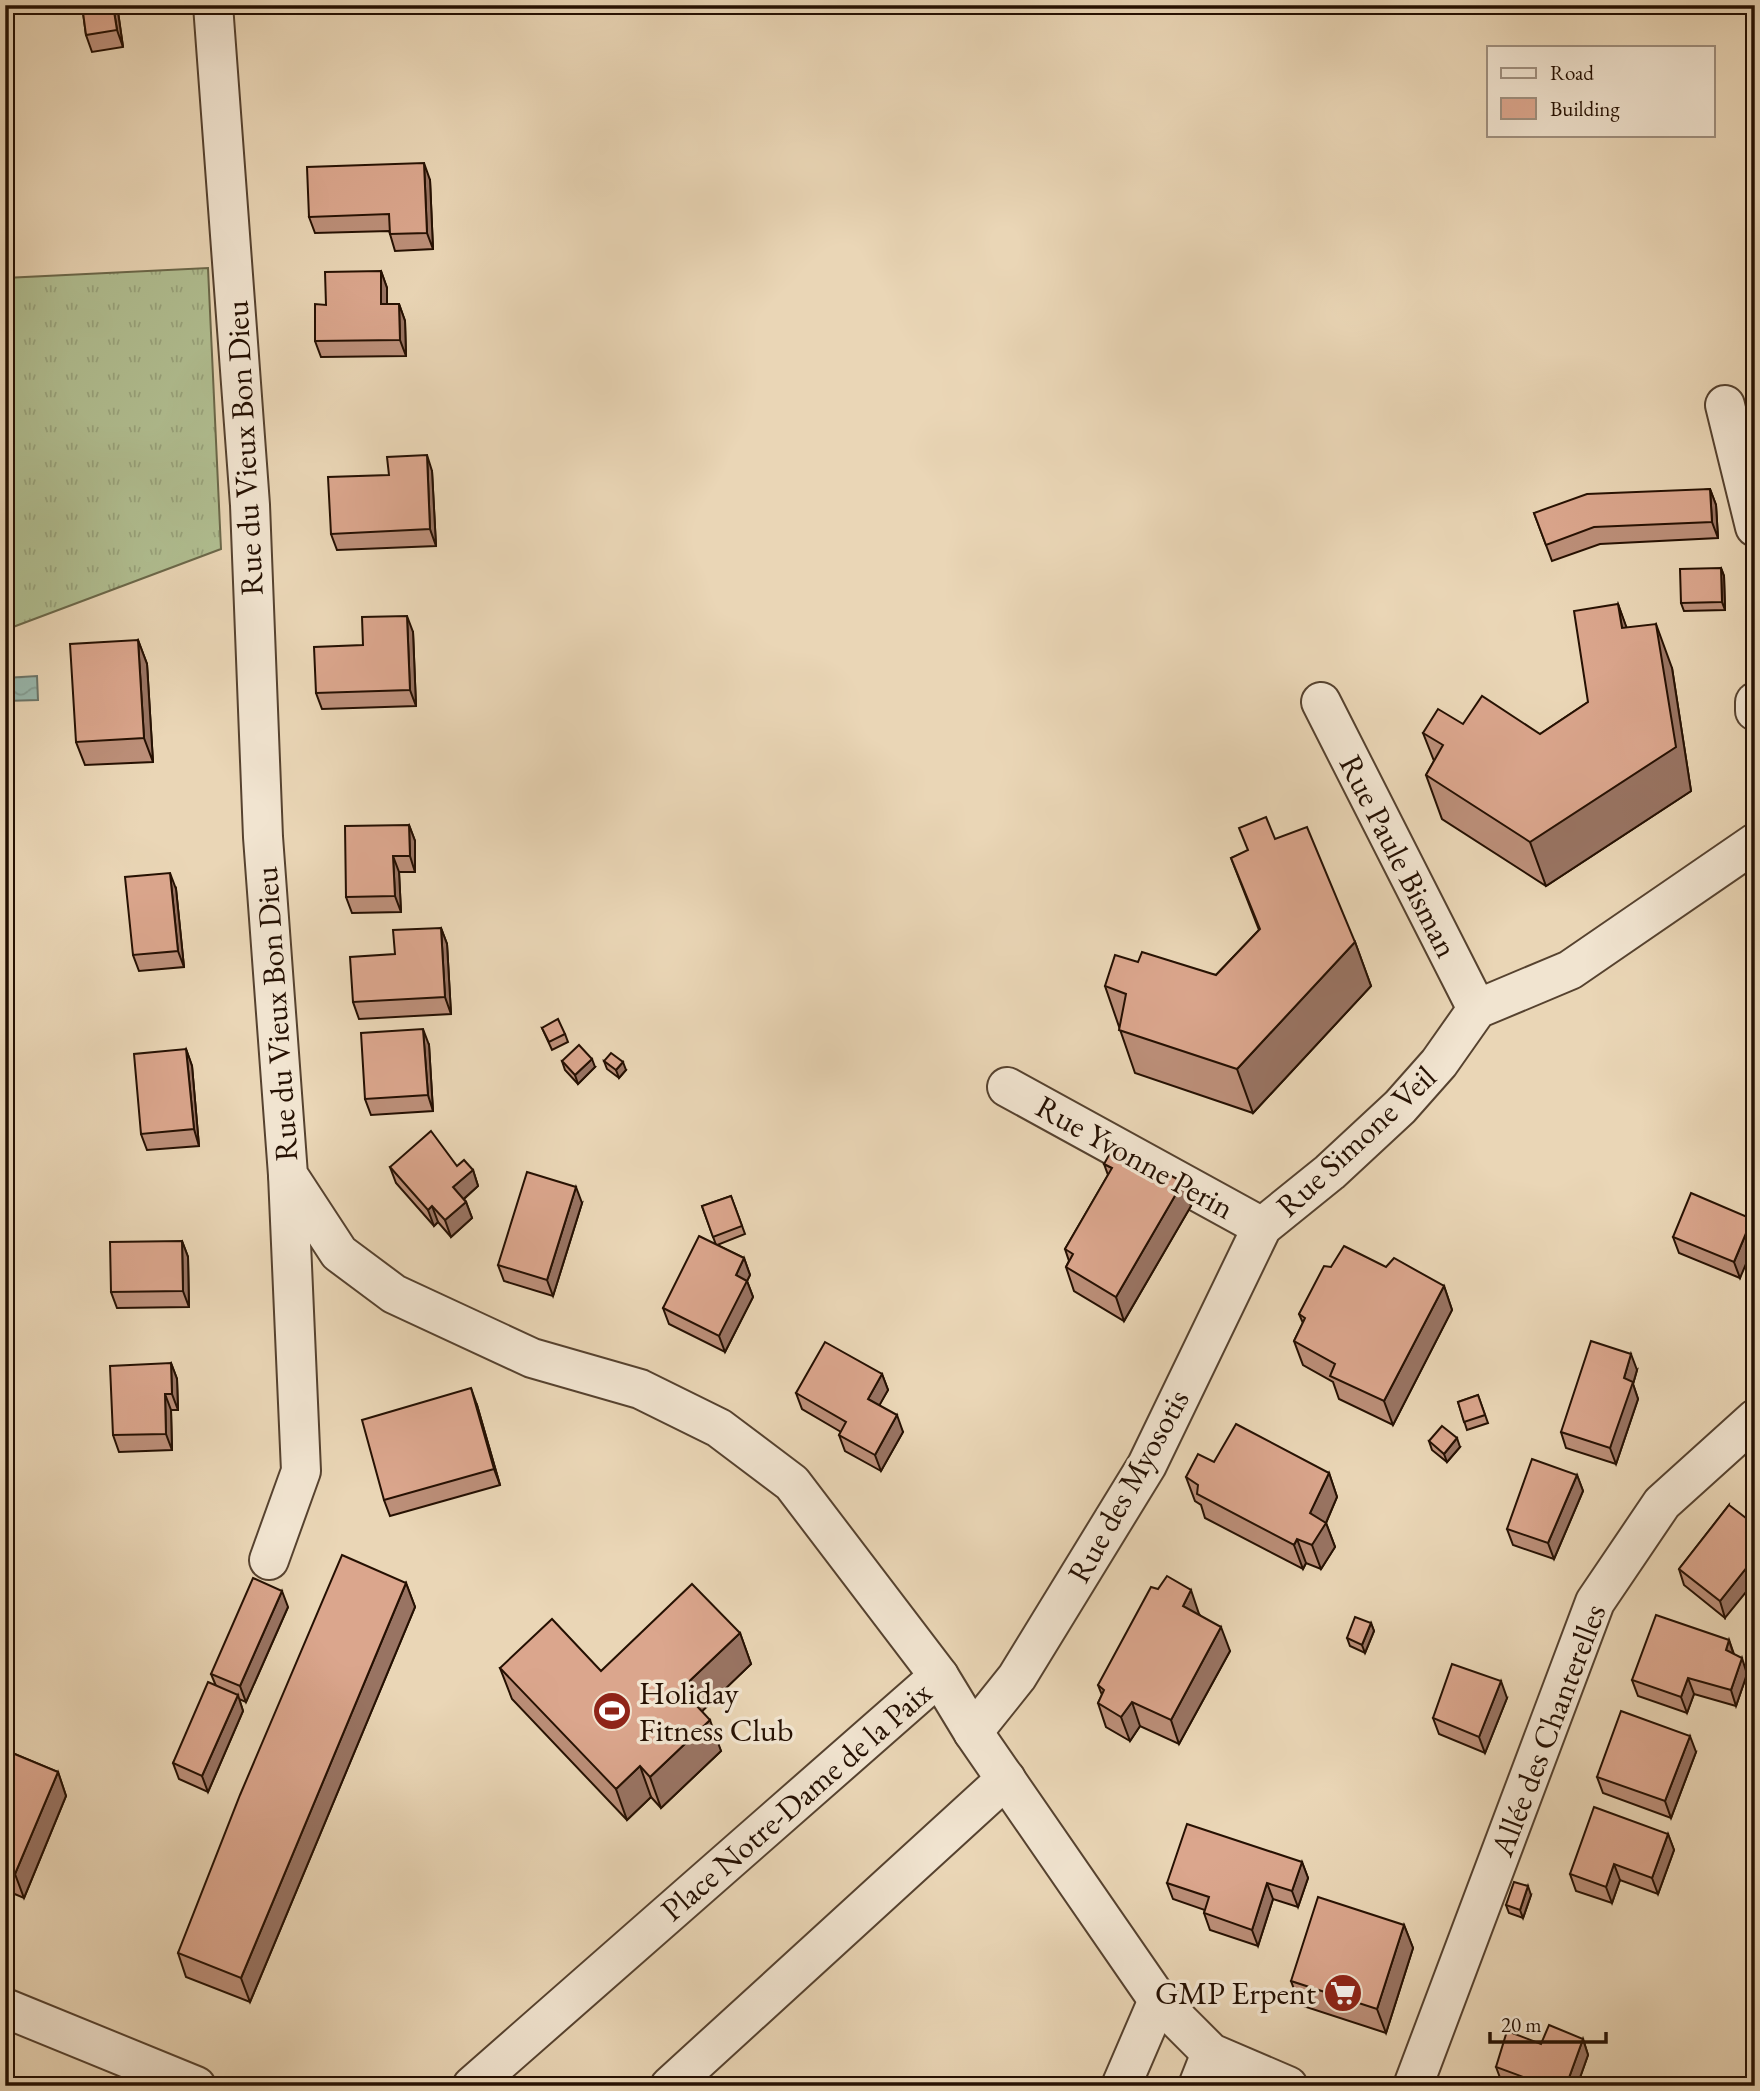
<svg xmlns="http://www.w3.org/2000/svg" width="1760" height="2091" font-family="'EB Garamond',serif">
<defs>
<pattern id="grass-tufts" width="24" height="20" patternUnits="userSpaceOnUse" patternTransform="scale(1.75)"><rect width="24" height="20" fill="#b1bf92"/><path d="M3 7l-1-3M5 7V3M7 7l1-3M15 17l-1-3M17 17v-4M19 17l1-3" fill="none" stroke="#98a37c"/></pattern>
<pattern id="water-waves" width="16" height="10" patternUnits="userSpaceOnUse" patternTransform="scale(1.75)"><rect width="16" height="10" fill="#98b9af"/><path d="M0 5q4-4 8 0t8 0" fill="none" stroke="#839e95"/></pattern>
</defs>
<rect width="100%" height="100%" fill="#ead6b6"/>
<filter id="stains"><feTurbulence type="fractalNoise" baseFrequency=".00286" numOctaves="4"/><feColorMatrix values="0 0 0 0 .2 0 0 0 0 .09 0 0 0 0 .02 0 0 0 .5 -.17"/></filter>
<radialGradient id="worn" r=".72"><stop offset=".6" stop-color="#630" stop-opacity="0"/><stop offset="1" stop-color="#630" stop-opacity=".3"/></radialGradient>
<polygon fill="url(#grass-tufts)" stroke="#6b684a" stroke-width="2" points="208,268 221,549 5,630 5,278"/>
<polygon fill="url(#water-waves)" stroke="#6a756a" stroke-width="2" points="37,676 38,700 5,701 5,678"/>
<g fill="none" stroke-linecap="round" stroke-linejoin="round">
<defs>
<g id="minor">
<polyline points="213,5 250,505 263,837 288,1175 339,1253 394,1294 532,1358 640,1389 719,1428 792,1483 939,1676 973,1732 1158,2000 1211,2053 1288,2086"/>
<polyline points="1725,405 1755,527"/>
<polyline points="1321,702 1477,1009"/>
<polyline points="1755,702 1755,711"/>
<polyline points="1007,1087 1262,1227"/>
<polyline points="269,1560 301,1471 288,1175"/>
<polyline points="973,1732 1017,1677 1147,1465 1262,1227 1330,1172 1400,1107 1439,1063 1477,1009 1570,970 1755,843"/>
<polyline points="5,2008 196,2086"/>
<polyline points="472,2086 939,1676"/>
<polyline points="670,2086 1006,1779"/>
<polyline points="1121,2086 1158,2000"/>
<polyline points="1198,2086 1211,2053"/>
<polyline points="1413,2086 1595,1602 1662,1503 1755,1419"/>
</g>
</defs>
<use href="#minor" stroke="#56422f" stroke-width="42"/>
<use href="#minor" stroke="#f1e4d0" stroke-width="38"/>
</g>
<g fill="#bc8f79" stroke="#251002" stroke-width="2">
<polygon points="82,5 117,5 123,47 92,52 86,35"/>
<polygon points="430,180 433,249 395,251 390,234 389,231 315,233 309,217"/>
<polygon points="381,271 387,288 387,304 399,304 405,321 406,356 321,357 315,341 326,305"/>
<polygon points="432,471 436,546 337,550 331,534 389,475"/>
<polygon points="1710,489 1716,505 1718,538 1600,544 1552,561 1534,513"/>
<polygon points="1721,568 1724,576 1725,610 1684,611 1681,603"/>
<polygon points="1618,604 1626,627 1672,668 1691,791 1546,886 1442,819 1426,775 1434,761 1423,733 1463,724 1540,734 1588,702"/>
<polygon points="413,632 416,706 322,709 316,693 363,645"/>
<polygon points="138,640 147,664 153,762 85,765 76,742"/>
<polygon points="409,825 415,841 415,872 399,872 401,912 352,913 346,897"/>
<polygon points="1275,839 1355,942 1371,986 1253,1113 1135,1073 1105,986 1138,962 1216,975 1259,930 1231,858"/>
<polygon points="176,889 184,967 139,971 133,955"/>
<polygon points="441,928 447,944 451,1014 359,1019 353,1002"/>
<polygon points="542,1028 565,1034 568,1042 552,1050"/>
<polygon points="429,1045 433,1111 371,1115 365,1099"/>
<polygon points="5,1049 10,1057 10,1084 5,1084"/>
<polygon points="186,1049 192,1066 199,1146 147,1150 141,1134"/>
<polygon points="562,1061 595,1067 578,1084 565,1070"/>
<polygon points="604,1061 626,1070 619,1078 607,1069"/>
<polygon points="1104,1164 1191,1206 1124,1321 1074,1291 1066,1267 1069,1261 1065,1249 1108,1175"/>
<polygon points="457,1166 473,1170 478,1186 464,1199 466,1202 472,1218 451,1237 438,1222 434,1226 396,1183 390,1167"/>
<polygon points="731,1196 745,1234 717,1245 744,1258 750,1275 747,1281 753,1297 725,1352 669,1324 663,1308 716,1245 702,1206"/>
<polygon points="582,1203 553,1296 504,1281 498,1265"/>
<polygon points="1752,1219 1740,1278 1679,1253 1673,1237"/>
<polygon points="182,1241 188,1257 189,1307 117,1308 111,1292"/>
<polygon points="1331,1267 1386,1267 1444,1286 1452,1310 1393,1425 1339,1399 1333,1382 1303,1365 1294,1341 1303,1323 1299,1314"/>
<polygon points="171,1363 177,1379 178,1410 171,1410 172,1450 119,1452 113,1435"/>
<polygon points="1637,1370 1633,1384 1638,1399 1616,1464 1566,1448 1561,1432"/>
<polygon points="882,1374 888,1390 879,1405 903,1432 881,1471 845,1451 839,1435 841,1432 802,1409 796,1393"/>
<polygon points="1478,1395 1488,1423 1467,1430 1458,1402"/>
<polygon points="477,1405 500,1485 390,1516 384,1500"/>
<polygon points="1429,1441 1460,1447 1447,1462 1432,1450"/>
<polygon points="1214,1462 1329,1473 1337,1497 1326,1523 1335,1547 1321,1569 1306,1563 1303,1569 1205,1518 1201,1505 1195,1501 1186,1477"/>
<polygon points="1577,1475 1583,1491 1554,1559 1513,1545 1507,1529"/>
<polygon points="1729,1505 1725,1618 1684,1585 1679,1569"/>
<polygon points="406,1583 415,1607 250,2002 186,1977 178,1953"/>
<polygon points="288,1607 246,1702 239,1699 243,1711 208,1792 179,1779 173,1763 216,1686 211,1674"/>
<polygon points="1199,1614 1230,1651 1179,1744 1140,1726 1130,1741 1106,1727 1098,1703 1102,1695 1098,1685"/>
<polygon points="1371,1623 1374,1631 1365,1653 1350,1646 1347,1638"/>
<polygon points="740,1633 751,1664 702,1711 721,1751 661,1808 651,1797 627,1820 512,1699 500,1668 601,1671"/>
<polygon points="1729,1640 1734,1654 1747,1674 1736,1706 1694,1694 1687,1713 1638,1696 1632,1680"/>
<polygon points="1507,1698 1485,1753 1439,1734 1433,1718"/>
<polygon points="5,1750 58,1772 66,1796 24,1898 5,1890"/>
<polygon points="1696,1752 1671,1818 1603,1793 1597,1777"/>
<polygon points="1668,1834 1674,1850 1658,1894 1620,1880 1612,1903 1576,1891 1570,1874"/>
<polygon points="1302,1862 1308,1878 1298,1907 1273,1899 1258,1946 1210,1930 1204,1913 1205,1910 1173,1899 1167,1883"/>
<polygon points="1531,1895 1523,1918 1509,1913 1506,1905"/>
<polygon points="1404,1925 1413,1948 1386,2033 1300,2005 1291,1981"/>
<polygon points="1583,2039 1588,2055 1577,2086 1509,2086 1502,2083 1496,2067"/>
</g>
<g fill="#997463" stroke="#251002" stroke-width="2">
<polygon points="113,5 117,5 123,47 117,30"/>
<polygon points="424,163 430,180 433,249 427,233"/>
<polygon points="381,271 387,288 387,321 381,304"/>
<polygon points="399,304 405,321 406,356 400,340"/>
<polygon points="427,455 432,471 436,546 430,529"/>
<polygon points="1710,489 1716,505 1718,538 1712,522"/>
<polygon points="1721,568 1724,576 1725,610 1722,602"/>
<polygon points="1618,604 1634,648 1622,628"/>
<polygon points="407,616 413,632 416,706 410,690"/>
<polygon points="1656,624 1672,668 1691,791 1546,886 1530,842"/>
<polygon points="138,640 147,664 153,762 144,738"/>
<polygon points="409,825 415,841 415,872 410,856"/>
<polygon points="393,856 399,872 401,912 395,896"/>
<polygon points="170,873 176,889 184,967 178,951"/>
<polygon points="441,928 447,944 451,1014 445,997"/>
<polygon points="1355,942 1371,986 1253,1113 1237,1069"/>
<polygon points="423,1029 429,1045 433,1111 428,1095"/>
<polygon points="7,1049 10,1057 10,1084 7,1076"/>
<polygon points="186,1049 192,1066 199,1146 194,1129"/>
<polygon points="592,1059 595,1067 578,1084 575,1075"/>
<polygon points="623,1062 626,1070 619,1078 616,1070"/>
<polygon points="473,1170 478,1186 459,1203 453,1187"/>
<polygon points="1183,1182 1191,1206 1124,1321 1116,1297"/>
<polygon points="576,1187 582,1203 553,1296 547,1280"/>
<polygon points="466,1202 472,1218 451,1237 445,1220"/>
<polygon points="432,1206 438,1222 434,1226 428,1210"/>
<polygon points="1752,1219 1755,1226 1755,1243 1740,1278 1734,1262"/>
<polygon points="182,1241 188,1257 189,1307 183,1291"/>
<polygon points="744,1258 750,1275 747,1281 753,1297 725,1352 719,1336 736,1275"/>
<polygon points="1444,1286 1452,1310 1393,1425 1384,1401"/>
<polygon points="1631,1354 1637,1370 1633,1384 1638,1399 1616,1464 1610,1448 1624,1378"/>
<polygon points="171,1363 177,1379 178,1410 172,1394"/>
<polygon points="882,1374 888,1390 874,1415 868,1399"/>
<polygon points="471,1388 477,1405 500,1485 494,1469"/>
<polygon points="165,1394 171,1410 172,1450 166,1434"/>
<polygon points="897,1415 903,1432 881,1471 875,1455"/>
<polygon points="1457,1438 1460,1447 1447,1462 1444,1454"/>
<polygon points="1329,1473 1337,1497 1325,1525 1326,1523 1335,1547 1321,1569 1312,1545 1310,1513"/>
<polygon points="1577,1475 1583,1491 1554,1559 1548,1543"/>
<polygon points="1297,1539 1306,1563 1303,1569 1294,1545"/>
<polygon points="1755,1557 1755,1581 1725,1618 1720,1601"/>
<polygon points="406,1583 415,1607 250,2002 241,1978"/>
<polygon points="1191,1590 1199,1614 1192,1630 1183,1606"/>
<polygon points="282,1591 288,1607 246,1702 240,1686"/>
<polygon points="1371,1623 1374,1631 1365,1653 1362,1645"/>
<polygon points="1221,1627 1230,1651 1179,1744 1171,1720"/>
<polygon points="740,1633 751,1664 692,1721 681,1689"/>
<polygon points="1729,1640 1734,1656 1726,1650"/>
<polygon points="1742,1658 1747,1674 1736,1706 1731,1690"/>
<polygon points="1688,1678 1694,1694 1687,1713 1681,1697"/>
<polygon points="1501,1681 1507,1698 1485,1753 1479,1737"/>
<polygon points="238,1695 243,1711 208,1792 202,1776"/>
<polygon points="1132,1702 1140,1726 1130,1741 1121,1717"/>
<polygon points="710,1720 721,1751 661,1808 650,1777"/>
<polygon points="1690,1736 1696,1752 1671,1818 1665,1801"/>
<polygon points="640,1766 651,1797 627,1820 616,1789"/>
<polygon points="58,1772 66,1796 24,1898 15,1874"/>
<polygon points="1668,1834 1674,1850 1658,1894 1652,1878"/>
<polygon points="1302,1862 1308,1878 1298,1907 1292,1891"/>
<polygon points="1614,1864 1620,1880 1612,1903 1606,1887"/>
<polygon points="1267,1883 1273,1899 1258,1946 1252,1930"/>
<polygon points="1528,1886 1531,1895 1523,1918 1520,1910"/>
<polygon points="1404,1925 1413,1948 1386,2033 1377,2009"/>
<polygon points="1583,2039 1588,2055 1577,2086 1566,2086"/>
</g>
<g fill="#dba68d" stroke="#251002" stroke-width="2">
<polygon points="82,5 113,5 117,30 86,35"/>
<polygon points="424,163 427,233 390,234 389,214 309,217 307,167"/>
<polygon points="381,271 381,304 399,304 400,340 315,341 315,304 326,305 325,272"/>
<polygon points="427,455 430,529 331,534 328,477 389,475 387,457"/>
<polygon points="1710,489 1712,522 1594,527 1546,545 1534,513 1587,494"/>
<polygon points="1721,568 1722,602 1681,603 1680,569"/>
<polygon points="1618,604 1622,628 1656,624 1676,747 1530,842 1426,775 1443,745 1423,733 1438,709 1463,724 1482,696 1540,734 1588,702 1574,611"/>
<polygon points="407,616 410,690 316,693 314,647 363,645 362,617"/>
<polygon points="138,640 144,738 76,742 70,644"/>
<polygon points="1266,817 1275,839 1307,827 1355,942 1237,1069 1119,1030 1126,994 1105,986 1115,955 1138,962 1142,952 1216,975 1260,929 1231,858 1248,850 1239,828"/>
<polygon points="409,825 410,856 393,856 395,896 346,897 345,826"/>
<polygon points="170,873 178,951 133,955 125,877"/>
<polygon points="441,928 445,997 353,1002 350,957 395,954 393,930"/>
<polygon points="558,1019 565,1034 549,1042 542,1028"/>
<polygon points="423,1029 428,1095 365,1099 361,1033"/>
<polygon points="579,1045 592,1059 575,1075 562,1061"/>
<rect x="5" y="1049" width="2" height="27"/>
<polygon points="186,1049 194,1129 141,1134 134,1054"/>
<polygon points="611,1053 623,1062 616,1070 604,1061"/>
<polygon points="431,1131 457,1166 464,1160 473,1170 453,1187 466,1202 445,1220 432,1206 428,1210 390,1167"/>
<polygon points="1114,1146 1183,1182 1116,1297 1066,1267 1073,1254 1065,1249 1112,1168 1104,1164"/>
<polygon points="527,1172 576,1187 547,1280 498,1265"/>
<polygon points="1691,1193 1752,1219 1734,1262 1673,1237"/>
<polygon points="731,1196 742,1226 713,1237 702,1206"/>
<polygon points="699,1236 744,1258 736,1275 747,1281 719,1336 663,1308"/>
<polygon points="182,1241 183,1291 111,1292 110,1242"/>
<polygon points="1344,1246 1386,1267 1394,1258 1444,1286 1384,1401 1330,1376 1335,1364 1294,1341 1305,1318 1299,1314 1324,1266 1331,1267"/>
<polygon points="1591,1341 1631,1354 1624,1378 1633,1382 1610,1448 1561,1432"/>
<polygon points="825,1342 882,1374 868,1399 897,1415 875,1455 839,1435 846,1422 796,1393"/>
<polygon points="171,1363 172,1394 165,1394 166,1434 113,1435 110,1366"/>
<polygon points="471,1388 494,1469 384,1500 362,1420"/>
<polygon points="1478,1395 1485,1415 1464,1422 1458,1402"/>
<polygon points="1236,1424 1329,1473 1310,1513 1326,1523 1312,1545 1297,1539 1294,1545 1197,1494 1198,1485 1186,1477 1198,1454 1214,1462"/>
<polygon points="1442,1426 1457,1438 1444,1454 1429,1441"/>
<polygon points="1532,1459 1577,1475 1548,1543 1507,1529"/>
<polygon points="1729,1505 1755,1525 1755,1557 1720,1601 1679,1569"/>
<polygon points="342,1555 406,1583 241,1978 178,1953 240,1795"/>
<polygon points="1167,1576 1191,1590 1183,1606 1221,1627 1171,1720 1132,1702 1121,1717 1098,1703 1104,1690 1098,1685 1151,1587 1158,1589"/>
<polygon points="253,1578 282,1591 240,1686 211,1674"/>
<polygon points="692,1584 740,1633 681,1689 710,1720 650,1777 640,1766 616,1789 500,1668 552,1619 601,1671"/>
<polygon points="1656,1615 1729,1640 1726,1650 1742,1658 1731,1690 1688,1678 1681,1697 1632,1680"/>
<polygon points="1355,1617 1371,1623 1362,1645 1347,1638"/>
<polygon points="1452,1664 1501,1681 1479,1737 1433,1718"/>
<polygon points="208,1682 238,1695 202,1776 173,1763"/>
<polygon points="1621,1711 1690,1736 1665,1801 1597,1777"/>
<polygon points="5,1750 58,1772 15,1874 5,1869"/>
<polygon points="1594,1807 1668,1834 1652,1878 1614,1864 1606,1887 1570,1874"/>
<polygon points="1187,1824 1302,1862 1292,1891 1267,1883 1252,1930 1204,1913 1209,1897 1167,1883"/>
<polygon points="1514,1882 1528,1886 1520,1910 1506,1905"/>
<polygon points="1318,1897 1404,1925 1377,2009 1291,1981"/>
<polygon points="1549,2025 1583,2039 1566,2086 1548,2086 1496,2067 1507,2031 1541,2044"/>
</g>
<defs>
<symbol id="stadium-disc" viewBox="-11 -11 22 22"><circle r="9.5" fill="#8f2418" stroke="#f1e4d0"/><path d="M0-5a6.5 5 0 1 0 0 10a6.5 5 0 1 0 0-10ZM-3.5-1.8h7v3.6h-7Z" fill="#fff"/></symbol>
<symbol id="supermarket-disc" viewBox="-11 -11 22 22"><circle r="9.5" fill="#8f2418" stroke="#f1e4d0"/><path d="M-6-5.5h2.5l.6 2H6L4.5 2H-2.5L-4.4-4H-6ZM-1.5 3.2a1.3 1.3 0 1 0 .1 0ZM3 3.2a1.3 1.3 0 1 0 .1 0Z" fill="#fff"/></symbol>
</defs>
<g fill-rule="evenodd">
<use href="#stadium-disc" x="590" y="1689" width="44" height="44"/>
<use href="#supermarket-disc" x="1321" y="1971" width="44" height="44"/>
</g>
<g text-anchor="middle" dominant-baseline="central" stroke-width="7" stroke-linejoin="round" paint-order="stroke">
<g font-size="32" fill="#251002" stroke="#f1e4d0">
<text transform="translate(244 448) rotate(-93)">Rue du Vieux Bon Dieu</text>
<text transform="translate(1399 856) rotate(63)">Rue Paule Bisman</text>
<text transform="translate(276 1014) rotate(-94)">Rue du Vieux Bon Dieu</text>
<text transform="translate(1356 1141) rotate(-43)">Rue Simone Veil</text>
<text transform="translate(1135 1157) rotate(29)">Rue Yvonne Perin</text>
<text transform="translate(1128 1486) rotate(-61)">Rue des Myosotis</text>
<text transform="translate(1548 1730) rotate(-69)">Allée des Chanterelles</text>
<text transform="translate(796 1801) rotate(-41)">Place Notre-Dame de la Paix</text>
</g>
<g font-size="32" fill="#251002" stroke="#f1e4d0" text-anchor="start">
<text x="639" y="1693">Holiday<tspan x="639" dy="37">Fitness Club</tspan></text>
<text x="1316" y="1993" text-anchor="end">GMP Erpent</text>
</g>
</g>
<rect width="1760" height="2091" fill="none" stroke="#ead6b6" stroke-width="28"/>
<rect x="7" y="7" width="1746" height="2077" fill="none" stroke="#251002" stroke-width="3.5"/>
<rect x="14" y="14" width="1732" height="2063" fill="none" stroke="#251002" stroke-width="2"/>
<rect x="1487" y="46" width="228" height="91" fill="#f1e4d0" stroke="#9f8f7e" stroke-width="2"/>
<rect x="1501" y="68" width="35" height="10" fill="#f1e4d0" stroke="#9f8f7e" stroke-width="2"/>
<text x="1550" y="80" font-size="21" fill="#251002">Road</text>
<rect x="1501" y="98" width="35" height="21" fill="#dba68d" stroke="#9f8f7e" stroke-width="2"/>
<text x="1550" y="116" font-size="21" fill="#251002">Building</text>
<path d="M1490 2032v10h116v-10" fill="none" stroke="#251002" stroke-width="3.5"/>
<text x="1501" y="2032" font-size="21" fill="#251002" stroke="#f1e4d0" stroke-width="5" paint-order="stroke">20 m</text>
<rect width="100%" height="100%" filter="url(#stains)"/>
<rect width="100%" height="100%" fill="url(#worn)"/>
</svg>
